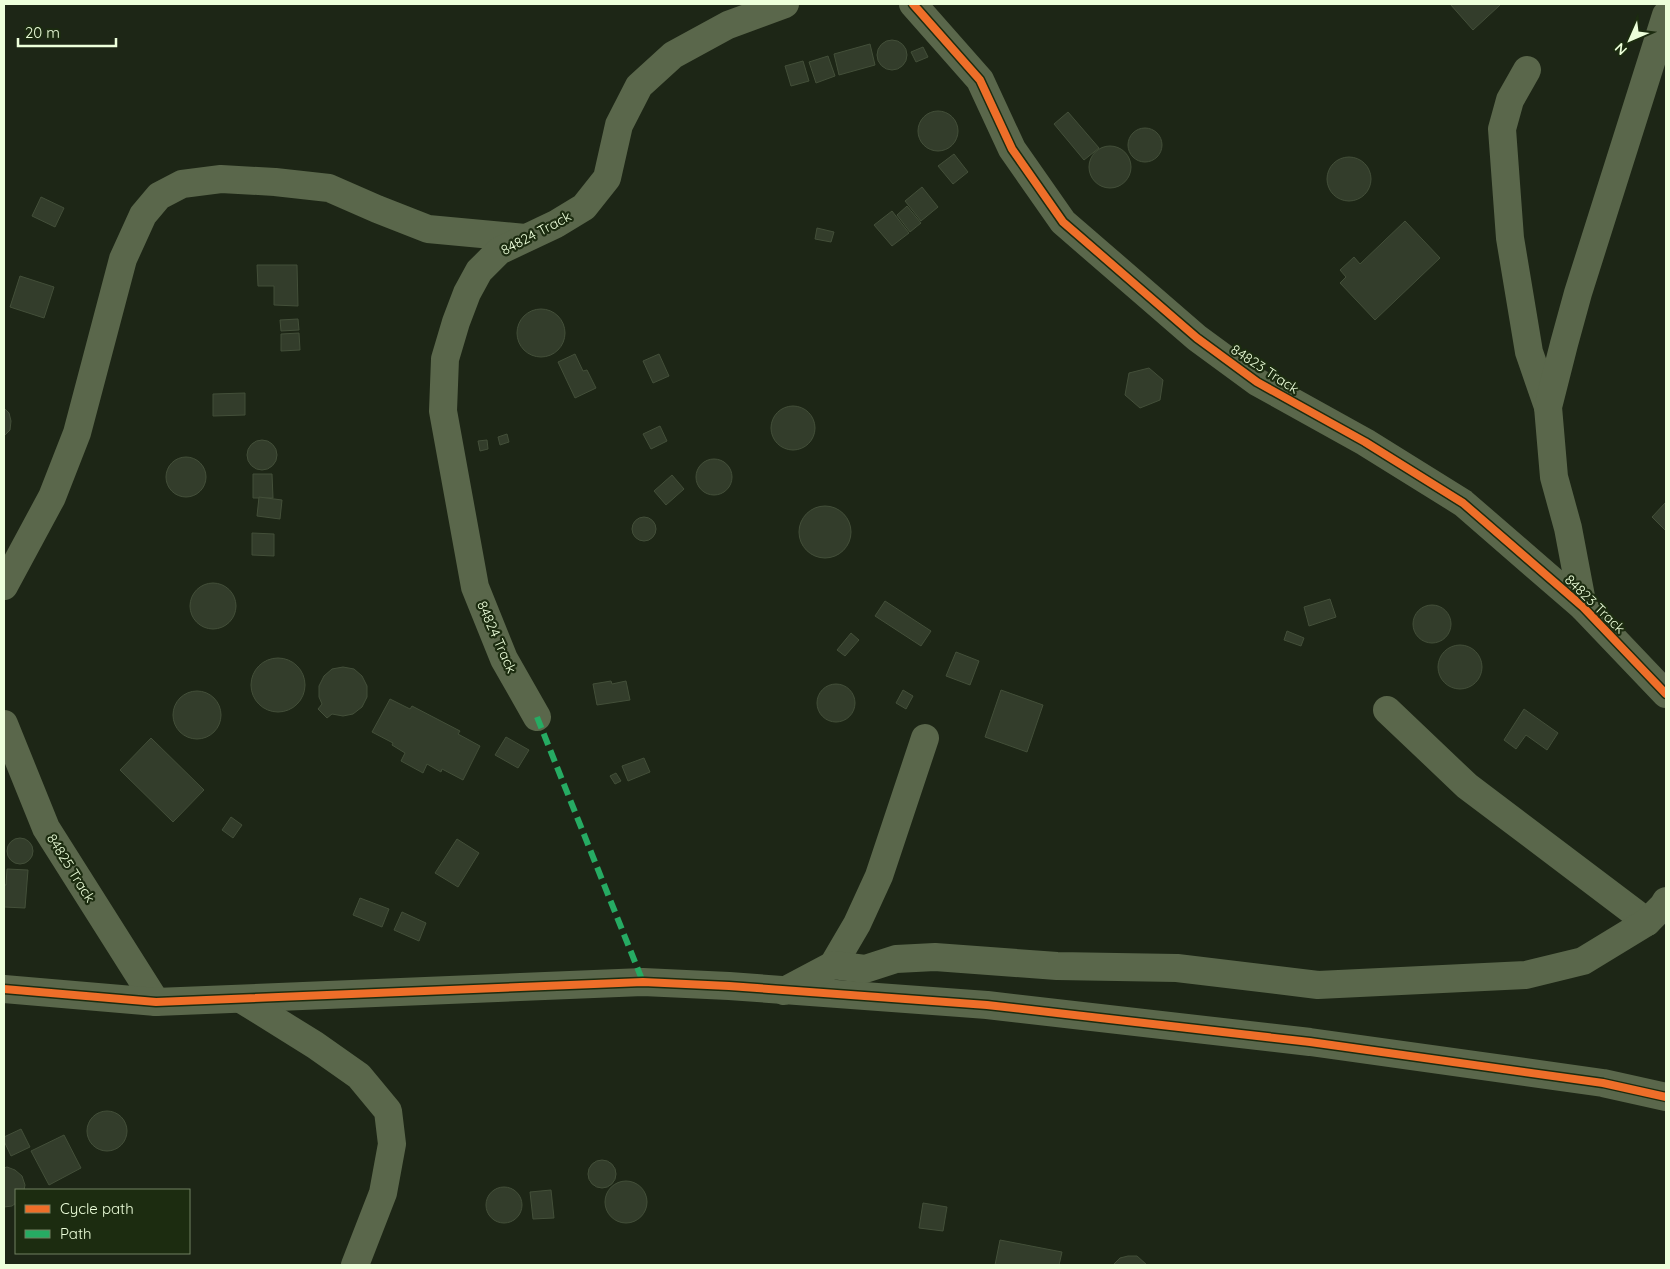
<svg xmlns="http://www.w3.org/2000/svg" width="1670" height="1269" font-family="Quicksand,sans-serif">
<rect width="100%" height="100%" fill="#1d2616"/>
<g fill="#333d2b" stroke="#434f39">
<polygon points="1450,4 1499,4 1500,5 1473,30"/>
<circle cx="892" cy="55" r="15"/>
<polygon points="870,44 875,65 839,75 834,54"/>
<polygon points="923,47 928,57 916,62 911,52"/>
<polygon points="828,56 835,76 816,83 809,62"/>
<polygon points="803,61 809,81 791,86 785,66"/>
<circle cx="938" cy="131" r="20"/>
<polygon points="1068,112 1099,148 1084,160 1054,124"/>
<circle cx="1145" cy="145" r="17"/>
<circle cx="1110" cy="167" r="21"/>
<polygon points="954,154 968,172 953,184 938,166"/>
<circle cx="1349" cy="179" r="22"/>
<polygon points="922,187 938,207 921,221 905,201"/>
<polygon points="41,197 64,208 55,227 32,216"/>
<polygon points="907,206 921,223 910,232 897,215"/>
<polygon points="892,211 909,233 892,246 874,225"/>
<polygon points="1405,221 1440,258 1375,320 1340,283 1346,277 1340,270 1354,257 1360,264"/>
<polygon points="817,228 834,232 831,242 815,239"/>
<polygon points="257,265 297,265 298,306 274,305 274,286 258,286"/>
<polygon points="20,276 54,287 44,318 10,307"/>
<circle cx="541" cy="333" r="24"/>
<polygon points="298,319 299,330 281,331 280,320"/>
<polygon points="299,333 300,350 281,351 281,334"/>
<polygon points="575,354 583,371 587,370 596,388 575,398 558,362"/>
<polygon points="659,354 669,376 653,383 643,361"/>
<polygon points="1149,368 1163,380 1160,400 1140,408 1125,395 1129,373"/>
<polygon points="245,393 245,415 213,416 213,394"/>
<circle cx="793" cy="428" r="22"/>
<polygon points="4,408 9,413 11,421 10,430 4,436"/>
<polygon points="660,426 667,441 651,449 643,434"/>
<polygon points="507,434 509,442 500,445 498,437"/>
<polygon points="487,440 488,449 480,451 478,441"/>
<circle cx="262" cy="455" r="15"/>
<circle cx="186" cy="477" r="20"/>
<circle cx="714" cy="477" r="18"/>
<polygon points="253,474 272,474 273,498 253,498"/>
<polygon points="672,475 684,489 666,505 654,491"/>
<polygon points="259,497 282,500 280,519 257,516"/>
<polygon points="1666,502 1666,531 1652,517"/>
<circle cx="825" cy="532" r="26"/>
<circle cx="644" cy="529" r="12"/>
<polygon points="252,533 274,534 274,556 252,555"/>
<circle cx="213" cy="606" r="23"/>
<polygon points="1330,599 1336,617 1309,626 1304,607"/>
<polygon points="885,601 931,631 921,646 875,616"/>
<circle cx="1432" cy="624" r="19"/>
<polygon points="1287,631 1304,638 1301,646 1284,640"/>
<polygon points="851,633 859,640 845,656 837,650"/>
<circle cx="1460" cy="667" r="22"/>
<polygon points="956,652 979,661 970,685 946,676"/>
<circle cx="278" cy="685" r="27"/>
<polygon points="343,667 354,669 362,676 367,686 367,697 362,707 353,714 343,716 332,714 327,718 318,709 322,704 319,697 319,686 324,676 332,669"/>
<polygon points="611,681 612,684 626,681 630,700 597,705 593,684"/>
<circle cx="836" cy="703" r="19"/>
<polygon points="903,690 913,696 906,709 896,703"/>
<polygon points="1001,690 1043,705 1027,752 985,737"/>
<circle cx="197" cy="715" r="24"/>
<polygon points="390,699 410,709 412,706 460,731 458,734 480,746 463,780 442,769 441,772 427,764 423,773 401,761 405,753 392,745 393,743 372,732"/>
<polygon points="1524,709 1558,733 1547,750 1526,735 1516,749 1504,740"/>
<polygon points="506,737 529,750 518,768 495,755"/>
<polygon points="151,738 204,790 173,822 120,770"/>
<polygon points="644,758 650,772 628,781 622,766"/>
<polygon points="616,773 621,781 615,784 610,776"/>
<polygon points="231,817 242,825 233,838 222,830"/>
<circle cx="20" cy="851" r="13"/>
<polygon points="457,839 479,853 458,887 435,873"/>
<polygon points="7,869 28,870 25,908 4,907 4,885 6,885"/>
<polygon points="360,898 389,909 382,927 353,915"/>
<polygon points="402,912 426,923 419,941 394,930"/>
<circle cx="107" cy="1131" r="20"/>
<polygon points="21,1129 30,1147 11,1156 4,1141 4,1137"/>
<polygon points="64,1135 81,1168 49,1185 31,1151"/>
<circle cx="602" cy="1174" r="14"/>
<polygon points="7,1167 15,1170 22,1176 25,1185 24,1190 16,1190 16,1203 12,1206 4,1207 4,1168"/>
<circle cx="626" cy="1202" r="21"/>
<circle cx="504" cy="1205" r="18"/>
<polygon points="551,1190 554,1218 533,1219 530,1192"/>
<polygon points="923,1203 947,1207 943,1231 919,1228"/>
<polygon points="1000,1240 1062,1252 1059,1265 995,1265"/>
<polygon points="1128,1256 1137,1256 1147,1265 1113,1265 1120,1258"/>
</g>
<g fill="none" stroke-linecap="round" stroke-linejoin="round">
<g stroke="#5a674b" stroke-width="28">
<polyline points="913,4 980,80 1012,149 1063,222 1197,338 1257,382 1365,442 1463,503 1583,607 1666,694"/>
<polyline points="1527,70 1510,100 1502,129 1510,238 1529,352 1548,407"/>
<polyline points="4,586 52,497 77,433 123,259 143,215 159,196 182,184 221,179 275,182 329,188 377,209 428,229 525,238"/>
<polyline points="1583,607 1568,528 1554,477 1548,407 1564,344 1578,293 1666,15"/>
<polyline points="1387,710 1467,786 1647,922"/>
<polyline points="537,717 504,659 475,587 443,411 445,359 456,322 467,293 479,271 499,251 556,224 584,207 607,178 619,125 639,86 673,55 728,25 785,4"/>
<polyline points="4,724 46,828 156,1002"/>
<polyline points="833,965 857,924 879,876 925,738"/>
<polyline points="4,989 156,1002 643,982 729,986 987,1005 1310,1042 1603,1083 1666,1097"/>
<polyline points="784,991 833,965 865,969 896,959 935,957 1057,966 1177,968 1318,985 1526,975 1583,961 1647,922 1663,906 1666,901"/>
<polyline points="241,999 315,1045 359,1076 388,1111 392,1144 383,1193 355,1265"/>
</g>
<polyline stroke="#26ab63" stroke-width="6" stroke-dasharray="12 6" stroke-linecap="butt" points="537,717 643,982"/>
<defs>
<g id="cycleway">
<polyline points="913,4 980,80 1012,149 1063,222 1197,338 1257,382 1365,442 1463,503 1583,607 1666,694"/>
<polyline points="4,989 156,1002 643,982 729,986 987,1005 1310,1042 1603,1083 1666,1097"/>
</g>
</defs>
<use href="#cycleway" stroke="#1c2c10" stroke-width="11"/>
<use href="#cycleway" stroke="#ee6e29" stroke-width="8"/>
</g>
<g text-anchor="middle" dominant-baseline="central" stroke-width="4.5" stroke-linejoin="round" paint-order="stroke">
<g font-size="14" fill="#edffdb" stroke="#1c2c10">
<text transform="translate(536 233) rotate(-28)">84824 Track</text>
<text transform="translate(1265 369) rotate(33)">84823 Track</text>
<text transform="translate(1595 604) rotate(44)">84823 Track</text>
<text transform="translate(497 637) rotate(66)">84824 Track</text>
<text transform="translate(71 868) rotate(58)">84825 Track</text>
</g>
</g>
<rect width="1670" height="1269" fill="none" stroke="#edffdb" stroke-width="10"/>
<rect x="15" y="1189" width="175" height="65" fill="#1c2c10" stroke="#708061"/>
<rect x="25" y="1205" width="25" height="8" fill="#ee6e29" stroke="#708061"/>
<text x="60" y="1214" font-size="15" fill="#edffdb">Cycle path</text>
<rect x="25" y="1230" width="25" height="8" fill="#26ab63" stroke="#708061"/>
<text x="60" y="1239" font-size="15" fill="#edffdb">Path</text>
<g transform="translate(1630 40) rotate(225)" stroke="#1c2c10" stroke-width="4" paint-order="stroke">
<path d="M0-4L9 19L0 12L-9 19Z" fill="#edffdb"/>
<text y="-8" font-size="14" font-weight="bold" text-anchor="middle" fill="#edffdb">N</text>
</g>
<path d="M18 38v8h98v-8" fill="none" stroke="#edffdb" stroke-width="2.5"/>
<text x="25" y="38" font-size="15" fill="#edffdb" stroke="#1c2c10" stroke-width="4" paint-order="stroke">20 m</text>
</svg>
